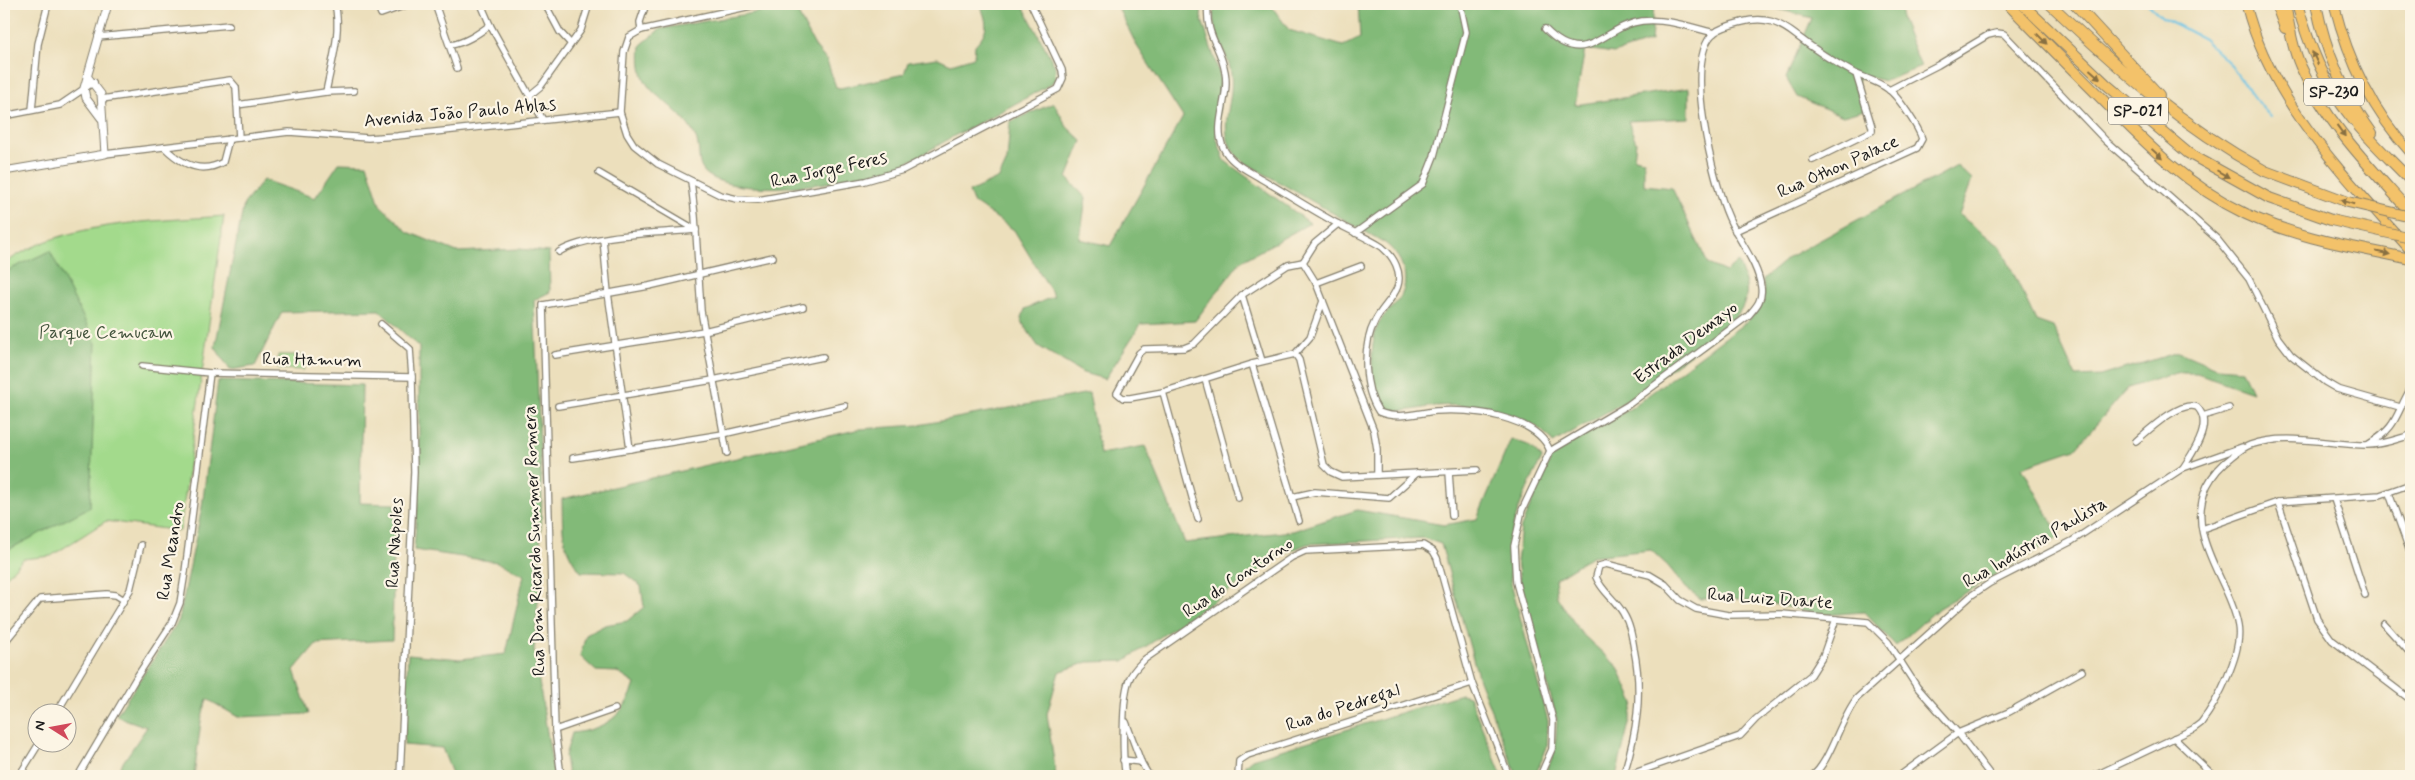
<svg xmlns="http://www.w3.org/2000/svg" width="2415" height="780" font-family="Mynerve,sans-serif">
<rect width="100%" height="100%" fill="#fcf5e5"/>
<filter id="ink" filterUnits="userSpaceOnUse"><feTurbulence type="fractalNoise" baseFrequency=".02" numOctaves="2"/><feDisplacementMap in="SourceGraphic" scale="10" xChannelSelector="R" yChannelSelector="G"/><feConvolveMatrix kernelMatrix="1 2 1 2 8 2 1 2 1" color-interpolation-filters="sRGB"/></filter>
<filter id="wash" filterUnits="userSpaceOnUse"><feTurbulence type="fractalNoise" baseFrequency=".0096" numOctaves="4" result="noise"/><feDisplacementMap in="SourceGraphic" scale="20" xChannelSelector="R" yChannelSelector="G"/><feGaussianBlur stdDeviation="1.12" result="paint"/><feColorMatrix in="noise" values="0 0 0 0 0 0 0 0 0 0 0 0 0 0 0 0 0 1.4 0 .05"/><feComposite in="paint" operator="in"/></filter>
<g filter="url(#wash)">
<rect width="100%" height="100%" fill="#ecdfbc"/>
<g fill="#a3da8c" stroke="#607b54">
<path d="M 224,216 L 180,531 L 106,521 L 51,556 L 23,559 L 4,579 L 4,264 C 63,220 153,222 224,216 Z"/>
<polygon points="278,355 303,355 304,370 278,369"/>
</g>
<g fill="#82ba78" stroke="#4f6b4a">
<path d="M 980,4 L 1022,4 L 1056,68 L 1055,79 L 1051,84 C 1019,102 987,119 954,136 C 937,146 919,157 901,165 C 862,181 743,201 708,175 C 697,167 700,157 698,145 C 696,136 691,128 685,121 C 660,91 636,94 641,45 L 660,29 L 794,6 L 816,48 L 827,61 L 836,87 L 840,88 L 904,74 L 908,62 L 938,58 L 951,64 L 974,57 L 975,45 C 990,30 987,22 980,4 Z"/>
<polygon points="1116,4 1202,4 1201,17 1222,82 1216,137 1225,161 1310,223 1240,262 1195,321 1141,324 1105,379 1083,373 1038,346 1021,321 1025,309 1054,296 1014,230 973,202 969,192 999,178 1007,161 1010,122 1054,103 1067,127 1082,141 1067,178 1086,198 1080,239 1110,246 1183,117 1137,46"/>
<path d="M 1214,4 L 1270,4 L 1289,30 L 1343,46 L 1360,38 L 1358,4 L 1654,4 L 1651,41 L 1614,53 L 1585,49 L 1575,105 L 1689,88 L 1689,118 L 1628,121 L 1636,142 L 1634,158 L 1644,160 L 1644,185 L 1672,188 L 1708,264 L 1726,272 L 1738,262 C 1751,293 1750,299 1729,326 L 1626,401 L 1553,443 C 1532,411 1471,403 1436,406 C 1418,408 1399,415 1383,407 C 1370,388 1368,341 1380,321 C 1386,312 1397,304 1402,294 C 1410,275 1400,254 1385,243 L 1242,161 C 1212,134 1235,107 1231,74 C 1227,46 1210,39 1214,4 Z"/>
<polygon points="1759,4 1902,4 1901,18 1921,67 1885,81 1860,75 1856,86 1864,110 1843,116 1797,97 1786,78 1812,18"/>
<polygon points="339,163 367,164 380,205 408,232 457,252 519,249 549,252 550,292 534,300 542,495 539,590 534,650 554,776 453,776 442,748 404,745 408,654 460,659 506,654 524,575 497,562 414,550 419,487 419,347 379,310 282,312 255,366 230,370 215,347 244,204 263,180 315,198"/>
<polygon points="1957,166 1972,180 1959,215 2001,247 2036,321 2053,327 2076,377 2100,376 2179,352 2217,368 2242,370 2252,392 2197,373 2176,373 2128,388 2075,449 2022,467 2060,537 1939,608 1896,646 1864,612 1824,615 1769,603 1730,598 1701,599 1686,588 1668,566 1651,550 1592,556 1555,579 1557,597 1581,633 1618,667 1634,703 1616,776 1545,776 1555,750 1557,720 1520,581 1517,562 1521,527 1553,454 1631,408 1750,319 1764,302 1763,279 1789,257"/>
<polygon points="50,251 96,343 90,507 8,550 4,556 4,272"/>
<polygon points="218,381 362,385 360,503 395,504 392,640 316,644 294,670 309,714 238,717 207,699 201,721 194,776 89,776 90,773 115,774 147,727 116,716 179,620 202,507"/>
<path d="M 1089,393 L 1100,454 L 1145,446 L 1185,543 L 1293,531 L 1357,510 L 1444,525 L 1477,519 L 1511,439 L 1528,445 L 1542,458 C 1520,505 1504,529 1511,583 L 1548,721 L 1547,747 L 1535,776 L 1517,776 L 1479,680 L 1441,544 L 1423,538 L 1307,544 L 1288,552 L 1124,661 L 1088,662 L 1059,672 L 1047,714 L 1056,776 L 568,776 L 565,756 L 572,733 C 606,729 624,716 635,684 L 617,672 L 596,671 L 580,656 L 586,635 L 605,625 L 627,621 L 644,607 L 641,586 L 624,573 L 581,572 C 560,545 563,531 562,499 L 860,429 L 919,425 Z"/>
<polygon points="1461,694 1469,696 1502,776 1244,776 1245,765 1252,759"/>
</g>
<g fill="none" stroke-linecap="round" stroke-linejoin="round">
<polyline stroke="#66c3e5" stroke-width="2" points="2148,4 2162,17 2204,39 2229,63 2258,103 2271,117"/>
</g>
</g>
<g filter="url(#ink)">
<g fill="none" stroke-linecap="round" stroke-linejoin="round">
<defs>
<g id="minor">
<polyline points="377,4 381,14 409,4"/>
<polyline points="435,4 457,68"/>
<polyline points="481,4 490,25 543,120"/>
<polyline points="545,4 560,32 570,43"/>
<polyline points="760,4 641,30 629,37 624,52 620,112 627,134 634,145 658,164 720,195 737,199 758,200 865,181 903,170 1058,89 1063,78 1062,70 1031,4"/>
<path d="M 1208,4 C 1205,37 1220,44 1225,72 C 1230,97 1213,124 1223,147 C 1229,162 1247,170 1260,178 C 1286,193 1312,210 1338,224 C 1353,232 1368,238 1382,247 C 1388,252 1393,258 1396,265 C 1407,290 1385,301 1375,321 C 1362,346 1363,388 1379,412 C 1398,420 1416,413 1436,411 C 1469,408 1537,416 1550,451"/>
<path d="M 1545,29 C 1586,71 1603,26 1642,21 C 1665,18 1691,27 1714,33"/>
<polyline points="641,30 640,22 646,4"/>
<polyline points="98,37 229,25"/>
<path d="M 450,45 C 465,43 478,34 490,25"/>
<polyline points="1889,90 1938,65 1988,35 1997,33 2004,34 2106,141 2217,239 2249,279 2278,338 2291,355 2325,382 2337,389 2400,407"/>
<path d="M 326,92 C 331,65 342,32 335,4"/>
<polyline points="530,95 541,86 581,30 589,4"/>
<polyline points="102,99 230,80 236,87 239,138"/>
<polyline points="237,105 326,92 354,91"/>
<polyline points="32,110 38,44 48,4"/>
<polyline points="4,116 60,105 94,82"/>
<path d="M 164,147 C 180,163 201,175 223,162 L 229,139"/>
<polyline points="105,154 289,132 368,138 397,136 620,112"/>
<polyline points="1813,160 1872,131 1872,127 1856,74"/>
<polyline points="599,173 696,230"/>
<polyline points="691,181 695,216 701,311 727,453"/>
<polyline points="1355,233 1423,184 1434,156 1466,32 1460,4"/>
<polyline points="603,239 608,293 630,449"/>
<path d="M 559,252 C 587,234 661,233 696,230"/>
<polyline points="1303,262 1288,265 1242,295 1194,344 1184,348 1144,349 1139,353 1117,393 1123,398 1130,398 1163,392 1252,364 1295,354 1310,337 1323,301"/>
<polyline points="1303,262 1316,283 1374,431 1377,449 1377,475"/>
<polyline points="1303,262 1315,243 1338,224"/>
<polyline points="1316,283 1361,266"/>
<polyline points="1242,295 1262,361"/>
<polyline points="381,324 410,349 412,377 414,472 400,776"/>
<polyline points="1295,354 1299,360 1324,465 1331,472 1342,477 1477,470"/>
<polyline points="555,355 704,331 803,307"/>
<polyline points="1252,364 1299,521"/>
<polyline points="210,373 412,377"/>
<polyline points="1205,379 1238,498"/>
<polyline points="1163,392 1198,519"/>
<polyline points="558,406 713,380 823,357"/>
<polyline points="2203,416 2229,408"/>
<path d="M 2136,441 C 2148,431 2180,400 2197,407 C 2214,424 2193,452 2183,468"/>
<path d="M 2369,444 C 2398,427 2395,415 2411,388"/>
<path d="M 1550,451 L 1628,405 L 1748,316 C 1756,307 1763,300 1761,287 C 1758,263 1738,240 1729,218 C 1714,185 1682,59 1714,33 C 1721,27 1734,24 1742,22 C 1765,16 1779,22 1797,36 C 1815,50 1834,62 1854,73 C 1865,78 1879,82 1888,89 C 1898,96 1919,128 1922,139 L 1917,148 L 1735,231"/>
<polyline points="573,458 723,434 845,406"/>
<polyline points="1449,472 1452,516"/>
<polyline points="2389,493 2411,555"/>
<polyline points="1292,497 1315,492 1389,498 1417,473"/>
<polyline points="2334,499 2365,595"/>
<polyline points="2278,502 2317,619 2332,640 2411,700"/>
<polyline points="2202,529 2278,502 2380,495 2411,484"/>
<polyline points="2384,624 2411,654"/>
<polyline points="4,643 40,599 107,594 116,595 124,600"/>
<polyline points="57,712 130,590 141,545"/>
<polyline points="1126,722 1141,762 1149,776"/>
<polyline points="555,730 615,709"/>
<polyline points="2174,738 2214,776"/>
<polyline points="1123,760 1141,762"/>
<polyline points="1902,774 1958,733 2009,712 2082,671"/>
<polyline points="19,776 40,742"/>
<polyline points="78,776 136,678 172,623 180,603 185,572 210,373 142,366"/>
<polyline points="561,776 555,730 543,305 649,286 773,257"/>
<path d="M 1126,776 C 1122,758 1122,697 1129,680 C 1132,671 1139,665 1145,659 L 1292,557 L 1305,551 L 1423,545 L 1433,551 L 1437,558 L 1472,683 L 1509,776"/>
<polyline points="1238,776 1239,761 1248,755 1472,683"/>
<polyline points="1540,776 1552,749 1553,720 1516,582 1514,546 1522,510 1550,451"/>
<path d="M 1623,776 C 1637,733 1643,694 1634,649 C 1632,637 1630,624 1623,613 C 1615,599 1602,592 1596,577 L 1599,566 L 1606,564 L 1650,575 L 1665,584 L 1680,600 L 1696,609 L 1728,615 L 1782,614 L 1868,622 L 1888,642 L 1917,687 L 1958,733 L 1991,776"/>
<polyline points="1626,776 1740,736 1756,719 1811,675 1823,656 1836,619"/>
<path d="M 1812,776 C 1830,763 1840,719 1857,698 L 1972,595 L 1990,583 L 2072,541 L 2183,468 L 2242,447"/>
<path d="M 2094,776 L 2193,729 L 2201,723 C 2217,702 2243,653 2238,626 C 2230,580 2184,537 2207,486 C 2213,474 2221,465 2232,457 C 2237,453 2244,447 2250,445 C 2288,432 2328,445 2367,445 C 2382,445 2397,439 2411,435"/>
</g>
<g id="tertiary">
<polyline points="101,118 86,98 84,88 108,4"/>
<polyline points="4,171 105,154 101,94 87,76"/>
</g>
<g id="primary">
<path d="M 2246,4 C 2270,103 2347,177 2411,251"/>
<path d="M 2334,4 C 2348,60 2371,110 2411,153"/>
</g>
<g id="motorway">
<path d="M 2008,4 C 2039,36 2070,67 2102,99 C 2146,144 2189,187 2246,214 C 2299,239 2355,247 2411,259"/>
<polyline points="2022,4 2107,85 2188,153 2269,198"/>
<path d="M 2050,4 C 2120,70 2180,125 2265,171"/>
<polyline points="2075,4 2159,95"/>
<polyline points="2276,4 2285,28"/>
<path d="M 2285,4 C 2289,25 2292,47 2301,67 C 2326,123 2371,168 2411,213"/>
<path d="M 2297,4 C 2309,45 2324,84 2351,117 C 2369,140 2391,160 2411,181"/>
<path d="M 2316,4 C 2325,50 2344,95 2372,133"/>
</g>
</defs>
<use href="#minor" stroke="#847e6c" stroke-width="8"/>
<use href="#tertiary" stroke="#847e6c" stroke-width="9"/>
<use href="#primary" stroke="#847e6c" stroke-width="11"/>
<use href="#motorway" stroke="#847e6c" stroke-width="12"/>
<use href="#minor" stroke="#fff" stroke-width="5.5"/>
<use href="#tertiary" stroke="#fff" stroke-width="7"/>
<use href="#primary" stroke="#f3c26a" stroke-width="9"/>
<use href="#motorway" stroke="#f3c26a" stroke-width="10"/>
<defs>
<g id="motorway-bridge">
<polyline points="2265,171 2348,202 2411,217"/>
<polyline points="2269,198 2331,220 2411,238"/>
</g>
</defs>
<use href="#motorway-bridge" stroke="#847e6c" stroke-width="12" stroke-linecap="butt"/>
<use href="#motorway-bridge" stroke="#f3c26a" stroke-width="10"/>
</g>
<defs><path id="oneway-solid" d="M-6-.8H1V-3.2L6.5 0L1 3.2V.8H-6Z" transform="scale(1.25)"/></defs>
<g fill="#886f43">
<use href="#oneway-solid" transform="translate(2042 39) rotate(46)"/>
<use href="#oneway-solid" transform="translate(2315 58) rotate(-115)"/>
<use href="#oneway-solid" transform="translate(2095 74) rotate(42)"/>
<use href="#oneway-solid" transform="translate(2341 131) rotate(54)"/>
<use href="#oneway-solid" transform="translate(2157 154) rotate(43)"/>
<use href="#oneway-solid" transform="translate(2223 174) rotate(30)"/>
<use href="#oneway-solid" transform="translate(2347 202) rotate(-163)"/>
<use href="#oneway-solid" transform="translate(2383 253) rotate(12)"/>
</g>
</g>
<g text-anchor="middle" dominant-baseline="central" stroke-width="4.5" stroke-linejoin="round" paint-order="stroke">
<g fill="#fcf5e5" stroke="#5f5d58" stroke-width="1">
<rect x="2304" y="78.5" width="60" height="27" rx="4"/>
<rect x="2108" y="97.5" width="60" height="27" rx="4"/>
</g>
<g font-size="16" font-weight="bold" fill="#1c1c1c">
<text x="2334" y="92">SP-230</text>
<text x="2138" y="111">SP-021</text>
</g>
<g font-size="18" fill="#1c1c1c" stroke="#fcf5e5">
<text transform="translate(460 113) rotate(-5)">Avenida João Paulo Ablas</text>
<text transform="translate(1838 167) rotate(-24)">Rua Othon Palace</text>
<text transform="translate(829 170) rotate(-12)">Rua Jorge Feres</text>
<text transform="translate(1686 343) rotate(-37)">Estrada Demayo</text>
<text transform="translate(312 360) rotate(1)">Rua Hamum</text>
<text transform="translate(535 541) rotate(-92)">Rua Dom Ricardo Summer Romera</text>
<text transform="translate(395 543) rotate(-87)">Rua Napoles</text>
<text transform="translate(2035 543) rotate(-30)">Rua Indústria Paulista</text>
<text transform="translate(171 551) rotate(-81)">Rua Meandro</text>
<text transform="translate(1238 578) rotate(-34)">Rua do Contorno</text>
<text transform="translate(1770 599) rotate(4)">Rua Luiz Duarte</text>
<text transform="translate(1343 708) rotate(-18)">Rua do Pedregal</text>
</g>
<g font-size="18" fill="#44553e" stroke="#fcf5e5">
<text x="106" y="333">Parque Cemucam</text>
</g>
</g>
<rect width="2415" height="780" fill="none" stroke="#fcf5e5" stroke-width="20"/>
<g transform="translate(52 728) rotate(281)"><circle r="24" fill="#fcf5e5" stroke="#a29e95"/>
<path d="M0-4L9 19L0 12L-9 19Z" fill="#d1495b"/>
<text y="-8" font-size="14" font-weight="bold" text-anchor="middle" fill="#1c1c1c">N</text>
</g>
</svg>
